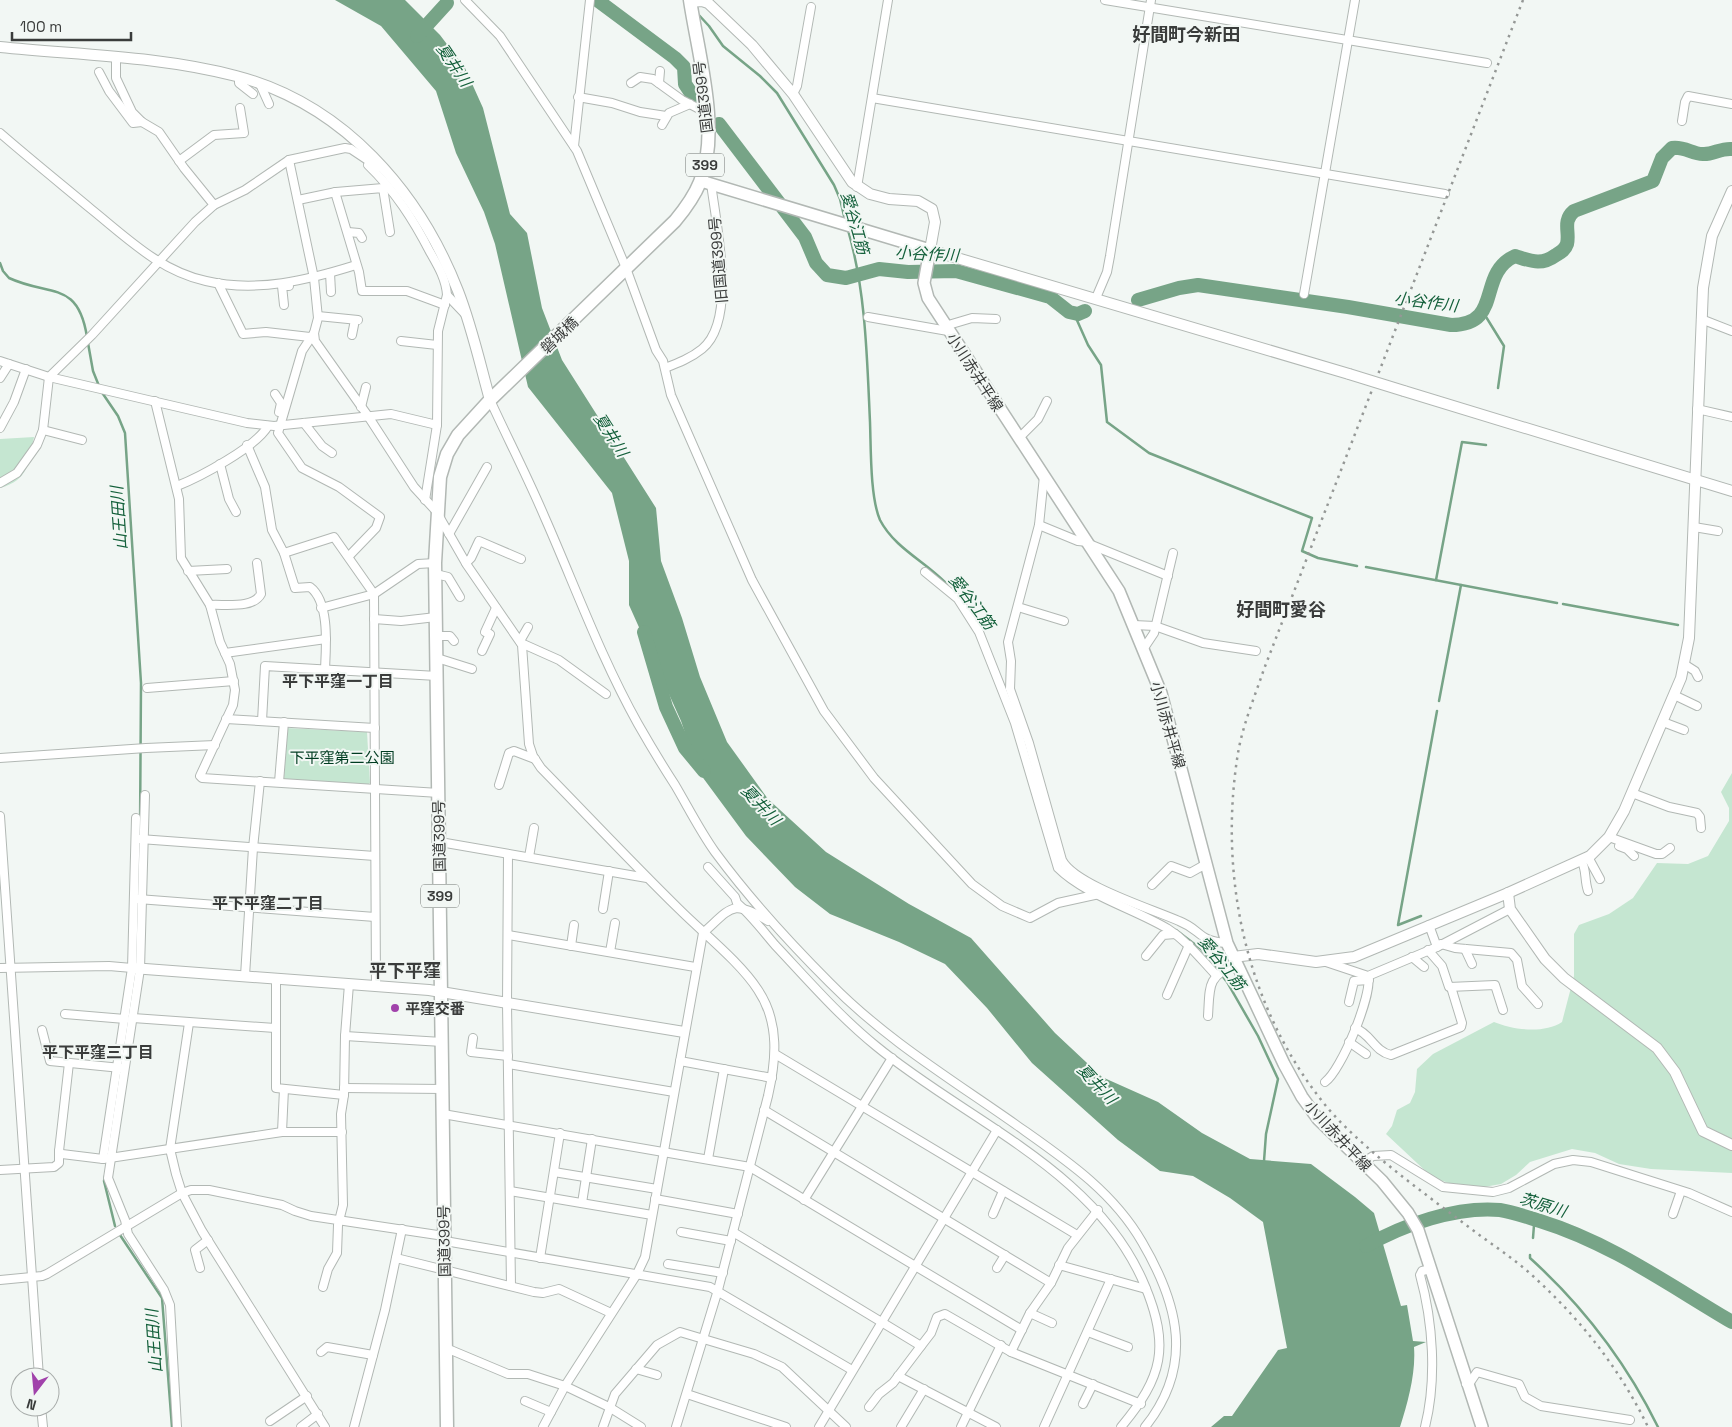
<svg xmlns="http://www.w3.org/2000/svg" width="1732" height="1427" font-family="'Space Grotesk','Noto Sans JP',sans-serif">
<rect width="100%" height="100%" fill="#f2f7f4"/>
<g fill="#c5e6d1">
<path d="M 34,437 C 29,462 29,480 0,488 L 0,439 Z"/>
<polygon points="286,728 367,732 370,783 367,785 284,780"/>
<path d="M 1732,773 L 1732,1173 L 1651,1169 L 1619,1164 L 1595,1153 L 1572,1149 L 1530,1162 L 1516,1175 L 1501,1184 L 1484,1187 L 1449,1183 L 1433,1178 L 1386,1134 L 1392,1126 L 1397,1110 L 1410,1103 L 1415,1092 L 1417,1069 L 1433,1054 L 1494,1022 C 1513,1030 1544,1034 1562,1022 L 1574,976 L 1574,934 L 1579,925 L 1609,914 L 1633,898 L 1657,863 L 1688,864 L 1708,856 L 1729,821 L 1729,808 L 1721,792 Z"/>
</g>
<path fill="#77a487" d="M 335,0 L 405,0 L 440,35 L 465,68 L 483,108 L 510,214 L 527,233 L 542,308 L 562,360 L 656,508 L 661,561 L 682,618 L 700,677 L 727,742 L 768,799 L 826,852 L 909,904 L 971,938 L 1055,1033 L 1102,1077 L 1158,1102 L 1202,1133 L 1250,1159 L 1311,1164 L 1355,1197 L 1374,1213 L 1401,1306 L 1407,1305 L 1413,1341 L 1426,1342 L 1414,1347 C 1416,1373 1408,1402 1400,1427 L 1211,1427 L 1224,1416 L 1232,1416 L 1278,1350 L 1287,1348 L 1263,1222 L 1230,1198 L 1193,1176 L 1160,1171 L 1118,1140 L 1032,1063 L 987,1008 L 945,964 L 899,942 L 830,914 L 795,887 L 746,836 L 698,771 L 681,721 L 629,605 L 629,561 L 612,493 L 528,387 L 495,244 L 484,212 L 456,153 L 436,91 L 381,26 Z"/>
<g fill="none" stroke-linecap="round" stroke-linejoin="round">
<g stroke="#77a487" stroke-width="2.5">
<polyline points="697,13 709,26 723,46 760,76 777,93 834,185 840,199 845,220"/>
<path d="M 848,230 C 866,292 867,358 870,422 C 871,448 870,497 880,520 C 896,551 933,565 953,591"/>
<path d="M 0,263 L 3,271 L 9,278 C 50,297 78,280 87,337"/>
<polyline points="1483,312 1504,346 1498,388"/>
<polyline points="1078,314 1076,318 1088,345 1101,365 1107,422 1149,453 1312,518 1302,551 1318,558 1357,566"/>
<polyline points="88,343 93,371 99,386"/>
<polyline points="101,391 118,416 125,433 141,683 140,832"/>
<polyline points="1366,567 1557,603"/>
<polyline points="1436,580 1462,442 1486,445"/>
<polyline points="963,602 982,631"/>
<polyline points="1563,604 1678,625"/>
<polyline points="1439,701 1461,585"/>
<polyline points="138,894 139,845"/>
<polyline points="1421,916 1398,925 1437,711"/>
<polyline points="1176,930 1201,949 1227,982 1258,1036 1278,1079 1266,1134 1264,1161"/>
<polyline points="136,959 138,903"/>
<polyline points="105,1176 104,1181 115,1226"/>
<polyline points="1520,1215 1534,1225 1533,1238"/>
<polyline points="120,1235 162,1298 172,1427"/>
<path d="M 1530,1255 L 1530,1258 C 1584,1307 1626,1362 1658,1427"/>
</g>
<g stroke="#77a487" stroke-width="14">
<polyline points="597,0 675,58 684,67 685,84 693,96"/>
<polyline points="417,36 447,3"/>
<polyline points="719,124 805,237 816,263 827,275 846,278 879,269 908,272 956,271 1050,297 1069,312 1078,314 1085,311"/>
<path d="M 1138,300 L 1179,288 L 1198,285 L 1348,307 L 1451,325 C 1504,325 1476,274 1515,256 C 1531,261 1541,266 1556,255 C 1561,252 1565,250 1567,244 C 1570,232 1562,221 1574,211 L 1653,181 L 1662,158 L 1672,148 C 1685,146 1693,155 1704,154 C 1714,154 1721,148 1732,149"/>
<polyline points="644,632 666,707 685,748 704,771"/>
<path d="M 1366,1246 C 1403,1225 1456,1206 1500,1210 C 1513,1212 1527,1217 1540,1221 C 1611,1243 1669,1285 1732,1322"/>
</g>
<defs>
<g id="minor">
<polyline points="465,0 500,36 577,151 626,268 656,350 663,361 671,395 752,580 824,711 874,778 972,884 1002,906 1030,918 1058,903 1099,894"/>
<polyline points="1105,0 1487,63"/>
<polyline points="116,58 116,78 132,112 142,122 159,132 184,168 214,205"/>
<polyline points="99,72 109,91 133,123 142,122"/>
<polyline points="239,77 239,83 253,94"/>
<polyline points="631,83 640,77 653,79 682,100 707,113"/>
<polyline points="659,83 660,71"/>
<polyline points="260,84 269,104"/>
<polyline points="793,94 797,86 811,7"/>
<polyline points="578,97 612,103 640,112 666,116"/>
<polyline points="872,98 1445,194"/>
<polyline points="1682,121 1685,102 1688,96 1732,104"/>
<polyline points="662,125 669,113 690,104"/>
<path d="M 0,133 C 30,159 61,184 91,209 C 127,238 160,271 206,281 C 257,293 308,280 356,265"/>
<polyline points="574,146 590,0"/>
<path d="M 289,160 L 314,278 L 318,318 L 314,333 L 315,341 L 368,416 L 414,487 L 436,511 L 467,565 L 522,645 L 529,744 L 533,756 L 541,768 C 587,815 632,863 679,909 C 703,933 740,962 758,990 C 780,1023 776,1061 768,1096 L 718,1290 L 676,1427"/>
<polyline points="179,161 214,135 244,133 240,108"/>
<path d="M 368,165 C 395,191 413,219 430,252 C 438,266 446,279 447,295"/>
<polyline points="857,187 888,0"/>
<polyline points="335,192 359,272 362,291 407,291 445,305"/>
<polyline points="298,200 336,192 383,188 390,232"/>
<polyline points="348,232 359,233 362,238"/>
<polyline points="330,273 331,292"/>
<polyline points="218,283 243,334 266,332 310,337"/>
<polyline points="1304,294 1355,0"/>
<polyline points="1096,298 1107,272 1110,256 1151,0"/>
<polyline points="284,305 282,286 289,286"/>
<polyline points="318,316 358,320"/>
<polyline points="868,317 948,331"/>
<polyline points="1701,319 1732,331"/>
<polyline points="945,326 972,318 996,319"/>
<polyline points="314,333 302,351 278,433 302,468 339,487 380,517 376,528 349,556"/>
<polyline points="352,335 355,320"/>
<polyline points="401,341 437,345"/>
<polyline points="0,361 49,377 247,423 274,426 391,414 437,425"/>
<path d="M 665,368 C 678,363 691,358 702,349 C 738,320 716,225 711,183"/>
<polyline points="0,378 9,364"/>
<polyline points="275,394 281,403 279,412"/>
<path d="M 490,400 C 508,439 528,478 545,518 C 575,586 601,658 638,724 C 650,745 662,765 675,785 C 688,807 700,831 715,852 C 749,898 789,942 830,983 C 885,1039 951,1079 1015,1124 C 1063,1158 1112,1190 1142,1242 C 1179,1305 1194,1366 1145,1427"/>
<polyline points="155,401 179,499 181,558 210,605 220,642 230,664 235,690 233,705 200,776 202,778 439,793"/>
<polyline points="361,407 366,387"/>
<polyline points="1697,409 1732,417"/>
<polyline points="304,423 322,446 332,453"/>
<polyline points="0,428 14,402 26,369"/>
<polyline points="43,430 82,440"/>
<polyline points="1019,438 1038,419 1047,401"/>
<path d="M 247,445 L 265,487 L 272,530 L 284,553 L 295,588 L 310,587 C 330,602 326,647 325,669"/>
<polyline points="220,464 229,499 236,512"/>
<path d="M 1044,476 L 1039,525 L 1008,642 L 1011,661 L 1010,689 L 1029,743 L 1062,860 C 1075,885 1152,909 1179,921 C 1202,930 1197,941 1227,943"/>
<polyline points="0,483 17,473 37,445 43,430 49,377 92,335 195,222 214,205 245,190 289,160 345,148 351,149 378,167"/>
<path d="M 177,486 C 200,477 256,447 268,426"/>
<polyline points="425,500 437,425 438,331 447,295 466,315"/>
<polyline points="1039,525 1078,541 1088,542"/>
<polyline points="1694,527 1718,531"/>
<polyline points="449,534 487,467"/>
<polyline points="1089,544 1168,576"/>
<polyline points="284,553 334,537 374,594 376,985"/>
<polyline points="466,563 471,558 479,541 521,559"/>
<polyline points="188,571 227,569"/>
<path d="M 925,572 L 958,599 L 979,632 L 1015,723 L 1058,868 C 1085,895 1135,909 1168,929 C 1187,941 1200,958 1215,974"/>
<polyline points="436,574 448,577 460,597"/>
<path d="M 210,605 C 225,604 253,609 261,594 L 257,563"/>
<polyline points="1018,607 1064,621"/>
<polyline points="321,608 374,594 418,564 435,563"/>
<polyline points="374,619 401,621 436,617"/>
<polyline points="1134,625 1155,626 1203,643 1256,651"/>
<polyline points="436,636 450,636 454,641"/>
<polyline points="520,641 528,627"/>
<polyline points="521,643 559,660 606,694"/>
<polyline points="1144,648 1154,633 1173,553"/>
<polyline points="482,651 490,634 485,632 496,608"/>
<polyline points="225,653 326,639"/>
<polyline points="437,658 472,669"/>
<polyline points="1684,664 1695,671 1698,677"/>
<polyline points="147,688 234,681"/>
<polyline points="1674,695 1697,706"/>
<polyline points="226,719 375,728"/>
<polyline points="262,721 265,666 437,676"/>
<polyline points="1663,722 1684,730"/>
<polyline points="0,758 146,748 215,745"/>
<polyline points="279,782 284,722"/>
<polyline points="499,785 509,753 514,751 535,759"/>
<polyline points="1632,793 1669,807 1697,813 1700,817 1701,828"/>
<polyline points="145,795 140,969 108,1178 125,1220 128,1234 164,1290 170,1305 177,1427"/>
<polyline points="0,816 39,1377"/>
<polyline points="1609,837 1656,854 1662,854 1670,848"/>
<polyline points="140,839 375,856"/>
<polyline points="440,842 647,878"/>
<polyline points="1619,846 1627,849 1634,856"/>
<polyline points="508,854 507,1003 511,1286"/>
<polyline points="529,857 534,828"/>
<polyline points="1588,857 1600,879"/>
<path d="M 1581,860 C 1587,870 1584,879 1588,891"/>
<path d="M 708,867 L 735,897 L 737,903 C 751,915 763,931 775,945 C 808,980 839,1016 876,1046 C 967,1121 1098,1171 1145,1286 C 1170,1346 1163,1377 1121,1427"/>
<polyline points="1152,885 1171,866 1190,873 1206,864"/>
<polyline points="138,899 375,917"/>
<polyline points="603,909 609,871"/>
<polyline points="1429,925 1437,947"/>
<polyline points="508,935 695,967"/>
<polyline points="1441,944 1455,948 1511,953 1517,960 1522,986 1538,1004"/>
<polyline points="571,946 574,925"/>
<polyline points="1465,949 1472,964"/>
<polyline points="1428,950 1442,966 1449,987 1495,985 1503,1010"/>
<polyline points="610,952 615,923"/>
<polyline points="1146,956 1163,935 1175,934"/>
<polyline points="1412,957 1424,967"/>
<polyline points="1326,962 1368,976 1437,947 1510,909"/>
<polyline points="0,968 109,966 132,968"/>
<polyline points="245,976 253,848 260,781"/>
<polyline points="276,979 276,1088 344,1095"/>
<polyline points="1167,995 1189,945"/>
<polyline points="1349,1002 1354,981 1369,980"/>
<polyline points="65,1014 125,1019"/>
<path d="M 1208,1016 C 1210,984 1207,979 1235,963"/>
<polyline points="133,1018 275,1028"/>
<polyline points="189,1023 170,1149 176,1174 182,1193 202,1231 325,1427"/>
<path d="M 1355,1028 C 1371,1034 1374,1051 1391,1055 L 1461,1027 L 1462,1023 L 1451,987"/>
<polyline points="42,1030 50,1061 121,1068"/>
<polyline points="345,1036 442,1042"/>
<polyline points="473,1038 471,1052 508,1056"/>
<polyline points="1349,1042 1366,1054"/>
<polyline points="775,1054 1077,1235"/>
<polyline points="680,1061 772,1078"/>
<polyline points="69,1063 59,1151 62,1154 103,1159 282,1132 342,1132"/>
<polyline points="508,1064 674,1092"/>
<path d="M 1325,1082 C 1341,1071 1373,994 1368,976"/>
<polyline points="344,1088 443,1089"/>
<polyline points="764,1110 1051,1283"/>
<polyline points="443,1114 750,1167 1022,1330"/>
<polyline points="282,1132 284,1089"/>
<polyline points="103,1159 132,968 136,818"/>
<polyline points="708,1159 724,1069"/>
<polyline points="1362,1163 1373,1156 1391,1155 1443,1187 1493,1192 1509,1188 1554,1164 1573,1160 1591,1162 1689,1193 1732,1212"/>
<polyline points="0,1170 54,1167 59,1163 59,1151"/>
<polyline points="554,1172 657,1189"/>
<polyline points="510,1191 652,1215"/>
<polyline points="655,1199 738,1214"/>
<polyline points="804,1200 892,1058"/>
<polyline points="582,1203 592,1139"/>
<polyline points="993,1214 1003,1191"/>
<polyline points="1673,1214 1681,1191"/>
<polyline points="681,1232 731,1241"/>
<polyline points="733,1232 921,1346"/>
<polyline points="445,1241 710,1287 852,1370"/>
<polyline points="396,1258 534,1292 543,1293 559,1289 611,1313"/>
<polyline points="540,1258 560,1133"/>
<polyline points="668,1264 723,1273"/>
<polyline points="1059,1265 1146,1289"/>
<polyline points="200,1268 195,1250 208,1240"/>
<polyline points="997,1268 1005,1255"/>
<polyline points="0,1280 42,1276 47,1274 182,1193 191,1190 209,1190 282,1205 295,1211 311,1216 444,1236"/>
<polyline points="323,1287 328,1269 337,1253 338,1225 343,1205 341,1114 344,1095 345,1036 349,984"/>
<polyline points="1030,1313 1052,1323"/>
<polyline points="1088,1332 1128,1347"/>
<polyline points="446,1348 508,1374 528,1374 565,1386 609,1407 641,1427"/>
<polyline points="321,1352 327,1347 373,1355"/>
<polyline points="1011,1352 1030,1313 1051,1283 1068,1248 1098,1210"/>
<polyline points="636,1369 657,1375"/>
<polyline points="898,1376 996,1427"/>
<polyline points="1466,1384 1471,1381 1477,1372 1519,1384 1525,1397 1541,1406 1630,1420"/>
<polyline points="687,1394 786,1427"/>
<polyline points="525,1401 551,1412"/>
<polyline points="1083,1404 1093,1384"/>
<polyline points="41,1407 43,1427"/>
<polyline points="869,1407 879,1394 893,1383 921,1346 931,1333 937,1317 945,1314 1011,1352 1141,1404"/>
<polyline points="270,1421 307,1396"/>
<polyline points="301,1427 318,1414"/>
<polyline points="354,1427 385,1310 402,1229"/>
<path d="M 543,1427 L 565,1386 L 637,1274 L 645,1257 L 703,933 C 732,907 732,899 768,921"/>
<polyline points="603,1427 615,1394 657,1345 680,1332 754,1354 782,1367 846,1427"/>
<polyline points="819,1427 997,1130"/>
<polyline points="901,1427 924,1389"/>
<polyline points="961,1427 1001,1345"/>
<polyline points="1044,1427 1111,1279"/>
<path d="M 1425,1427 C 1437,1379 1433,1322 1420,1275 L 1422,1271 L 1431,1269"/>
</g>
<g id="tertiary">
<polyline points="690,2 702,1 708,3 752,45 793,94 852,182 870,194 889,199 918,201 932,209 935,222 930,250 1349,374"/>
<path d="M 0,47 C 78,55 160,56 236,76 C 343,104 419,191 458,291 C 472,327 480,364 490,400"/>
<polyline points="1404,391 1732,491"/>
<polyline points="1508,893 1510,909 1545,959 1564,978 1657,1048 1675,1072 1703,1131 1732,1145"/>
<polyline points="1233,957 1258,954 1316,962 1354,957 1508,893 1590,856 1609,837 1624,811 1681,678 1689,638 1703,288 1712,236 1732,191"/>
<polyline points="132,968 429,990 684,1032"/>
</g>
<polyline id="secondary" points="701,181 930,250 924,283 928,298 1119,591 1161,693 1227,943 1284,1064 1302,1097 1318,1119 1382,1181 1408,1213 1418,1230 1482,1427"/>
<path id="trunk" d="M 447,1427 L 435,563 L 440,477 L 447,454 L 458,435 L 490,400 L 675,221 C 685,209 694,197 700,182 C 721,131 698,54 690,0"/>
</defs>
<use href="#minor" stroke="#b2b8b4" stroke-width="10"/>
<use href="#tertiary" stroke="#b2b8b4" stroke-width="12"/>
<use href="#secondary" stroke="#b2b8b4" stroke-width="14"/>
<use href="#trunk" stroke="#b2b8b4" stroke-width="15"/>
<use href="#minor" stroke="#fff" stroke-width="8"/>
<use href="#tertiary" stroke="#fff" stroke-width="10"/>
<use href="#secondary" stroke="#fff" stroke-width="11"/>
<use href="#trunk" stroke="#fff" stroke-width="12"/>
<path stroke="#959896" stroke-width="2.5" stroke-dasharray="2.5 5" stroke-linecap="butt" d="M 1523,0 L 1264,669 C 1255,696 1243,724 1238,753 C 1218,876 1246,1008 1326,1106 C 1341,1124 1359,1140 1376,1155 C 1409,1183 1444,1208 1478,1234 C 1497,1248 1517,1261 1534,1277 C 1581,1320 1620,1369 1648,1427"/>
<defs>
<polyline id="tertiary-bridge" points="1349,374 1404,391"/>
</defs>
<use href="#tertiary-bridge" stroke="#b2b8b4" stroke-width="12" stroke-linecap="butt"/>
<use href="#tertiary-bridge" stroke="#fff" stroke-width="10"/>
</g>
<circle fill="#a142ab" stroke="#f2f7f4" stroke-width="2" cx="395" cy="1008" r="5"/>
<g text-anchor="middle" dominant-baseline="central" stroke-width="4" stroke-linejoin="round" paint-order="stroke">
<g fill="#f2f7f4" stroke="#717472" stroke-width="1">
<rect x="686" y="153.5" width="38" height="23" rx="4"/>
<rect x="421" y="884.5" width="38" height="23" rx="4"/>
</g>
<g font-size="14" font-weight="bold" fill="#3a3c3b">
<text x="705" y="165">399</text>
<text x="440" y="896">399</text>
</g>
<g font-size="15" fill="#3a3c3b" stroke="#f2f7f4">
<text transform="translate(703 97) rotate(-97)">国道399号</text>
<text transform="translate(718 260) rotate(-95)">旧国道399号</text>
<text transform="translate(559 335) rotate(-44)">磐城橋</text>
<text transform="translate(975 372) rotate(57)">小川赤井平線</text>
<text transform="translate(1168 725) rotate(74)">小川赤井平線</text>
<text transform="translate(439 836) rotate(-91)">国道399号</text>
<text transform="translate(1338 1136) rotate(47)">小川赤井平線</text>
<text transform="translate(444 1241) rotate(-91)">国道399号</text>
</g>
<g font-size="15" fill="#003c21" stroke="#f2f7f4">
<text x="342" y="757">下平窪第二公園</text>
</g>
<g font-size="15" font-weight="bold" fill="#3a3c3b" stroke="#f2f7f4" text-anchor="start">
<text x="405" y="1008">平窪交番</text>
</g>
<g font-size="16" font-style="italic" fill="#14603b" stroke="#f2f7f4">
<text transform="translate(454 65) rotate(56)">夏井川</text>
<text transform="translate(855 223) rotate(74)">愛谷江筋</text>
<text transform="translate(927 254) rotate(3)">小谷作川</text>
<text transform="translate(1426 302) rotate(7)">小谷作川</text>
<text transform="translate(611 435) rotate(57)">夏井川</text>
<text transform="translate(119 518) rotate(-94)">山王田川</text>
<text transform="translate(972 602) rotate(53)">愛谷江筋</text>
<text transform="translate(761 805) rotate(47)">夏井川</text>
<text transform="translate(1222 963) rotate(51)">愛谷江筋</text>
<text transform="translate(1097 1084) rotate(47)">夏井川</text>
<text transform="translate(1543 1205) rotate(17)">茨原川</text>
<text transform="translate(154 1341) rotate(-94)">山王田川</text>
</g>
<g font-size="16" font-weight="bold" fill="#3a3c3b" stroke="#f2f7f4">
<text x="338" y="681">平下平窪一丁目</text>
<text x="268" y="903">平下平窪二丁目</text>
<text x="98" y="1052">平下平窪三丁目</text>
</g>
<g font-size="18" font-weight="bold" fill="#3a3c3b" stroke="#f2f7f4">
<text x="1186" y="34">好間町今新田</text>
<text x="1281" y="609">好間町愛谷</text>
<text x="405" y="970">平下平窪</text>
</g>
</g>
<g transform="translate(35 1392) rotate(196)"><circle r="24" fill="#f2f7f4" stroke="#a8acaa"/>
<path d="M0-4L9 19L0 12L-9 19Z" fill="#a142ab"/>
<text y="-8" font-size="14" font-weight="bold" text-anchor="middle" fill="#3a3c3b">N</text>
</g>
<path d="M12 32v8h119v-8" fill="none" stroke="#3a3c3b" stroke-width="2.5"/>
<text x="20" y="32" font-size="15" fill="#3a3c3b" stroke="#f2f7f4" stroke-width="4" paint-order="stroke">100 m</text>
</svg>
